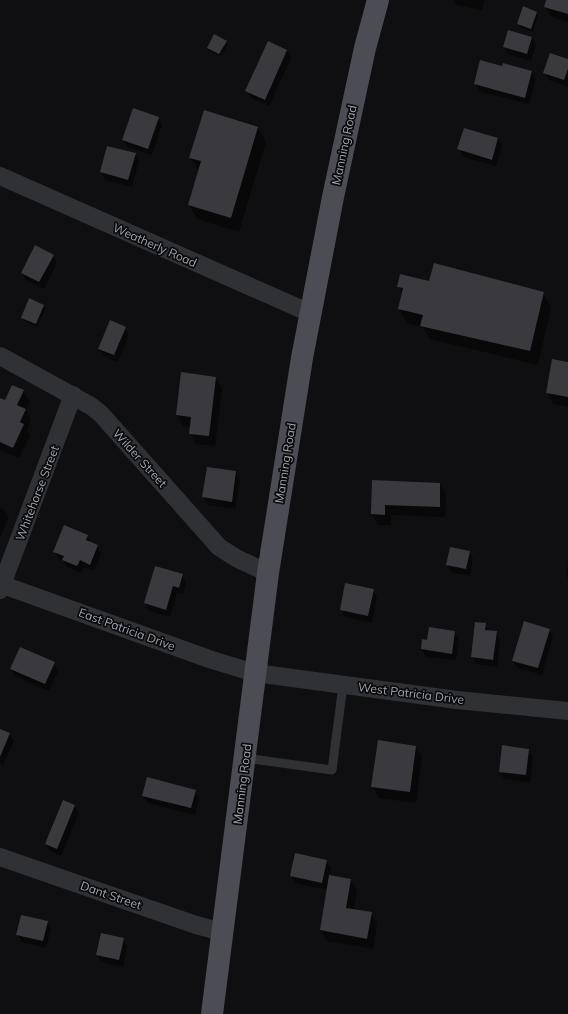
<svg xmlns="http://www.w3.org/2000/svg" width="568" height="1014" font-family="Mulish,sans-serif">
<rect width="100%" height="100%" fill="#0f0f11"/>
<g fill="#0007">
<polygon points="454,0 484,0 482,10 457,5"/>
<polygon points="547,0 568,0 568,22 551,17 545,6"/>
<polygon points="536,12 538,16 533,32 520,27 518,24"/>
<polygon points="532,38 536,45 531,61 508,54 504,47"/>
<polygon points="226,42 228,45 221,57 210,51 208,48"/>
<polygon points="287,50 291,58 269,106 251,98 247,91"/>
<polygon points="568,60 568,87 549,80 545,73"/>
<polygon points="503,67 532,72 536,79 529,104 480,92 475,84"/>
<polygon points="204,112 258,128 266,142 239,232 197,219 189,205 199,172 190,157"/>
<polygon points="158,118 162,125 152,155 127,147 123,139"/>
<polygon points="498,138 502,146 496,166 463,157 459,149"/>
<polygon points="108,147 135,154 139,161 132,187 105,180 101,172"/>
<polygon points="53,256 57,263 44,289 26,280 22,273"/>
<polygon points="430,283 543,293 551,307 538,365 430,339 422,327 407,323 399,309 402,294 398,286"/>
<polygon points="43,305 45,309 37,327 24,321 22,318"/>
<polygon points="125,328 129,335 118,362 104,356 99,349"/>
<polygon points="568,363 568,407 553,404 547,393"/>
<polygon points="216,378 222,389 215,446 196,444 190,433 191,427 183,426 177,415"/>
<polygon points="23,391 30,402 26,410 31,420 27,431 30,436 19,458 0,450 0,399 6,402"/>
<polygon points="207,468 235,472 240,480 235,509 208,505 203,497"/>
<polygon points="373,481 440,484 446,494 445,517 391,515 391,525 378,525 372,514"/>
<polygon points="0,508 4,510 9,517 0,538"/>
<polygon points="87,536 91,544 97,546 101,554 94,571 84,567 81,573 67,567 63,561 59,559 54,551"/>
<polygon points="469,552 473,559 470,576 451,572 447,565"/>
<polygon points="568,563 568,579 566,575"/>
<polygon points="182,575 186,582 183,594 177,593 170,617 149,611 145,603"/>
<polygon points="373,590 377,597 372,623 345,617 341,609"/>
<polygon points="485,624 490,632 496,632 500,640 497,667 476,664 472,657"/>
<polygon points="549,630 553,637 542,675 518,668 513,661"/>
<polygon points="454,632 459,639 456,660 426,657 422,649 423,640 428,641"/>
<polygon points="54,663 58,671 49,691 15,676 11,669"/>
<polygon points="0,730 9,734 14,741 3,765 0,763"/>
<polygon points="416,747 422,757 416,803 379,798 373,787"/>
<polygon points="529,750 533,757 530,782 504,779 500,772"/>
<polygon points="195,791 199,798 195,815 148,803 143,796"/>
<polygon points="74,805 79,813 61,856 50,851 46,844"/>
<polygon points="326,861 331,868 329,876 351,880 357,890 354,910 371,913 377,924 373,949 327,941 321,930 328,890 295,883 291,875"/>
<polygon points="47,922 51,929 46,948 22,942 18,935"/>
<polygon points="123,939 127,946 123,967 101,962 97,954"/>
</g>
<g fill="#39393e">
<polygon points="546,0 568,0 568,14 544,7"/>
<polygon points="523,6 537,12 531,29 517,24"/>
<polygon points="508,30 532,37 527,54 503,47"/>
<polygon points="214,34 227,41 219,54 207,48"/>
<polygon points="268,41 287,50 265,100 245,91"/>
<polygon points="550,53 568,59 568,69 564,80 543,73"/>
<polygon points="480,60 502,66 503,63 532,71 525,98 474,84"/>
<polygon points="133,108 159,117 148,149 122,140"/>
<polygon points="204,110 258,127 231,218 188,205 201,161 189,158"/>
<polygon points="464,128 498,138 492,160 457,149"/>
<polygon points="107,146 136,153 128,180 100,172"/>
<polygon points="35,245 54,255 39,282 21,273"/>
<polygon points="434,263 544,292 530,351 420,326 423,315 398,309 403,288 397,287 400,274 429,281"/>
<polygon points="29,298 44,305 36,324 21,318"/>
<polygon points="110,320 126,327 114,355 98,349"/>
<polygon points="552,359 568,362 568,397 546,393"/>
<polygon points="181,372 216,377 209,436 189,434 191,417 176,415"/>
<polygon points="12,385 24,390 17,405 26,409 20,422 24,424 13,448 0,442 0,398 5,400"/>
<polygon points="207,467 236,471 232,502 202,497"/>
<polygon points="372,480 440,483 440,507 385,505 385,515 371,514"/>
<polygon points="64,525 88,535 86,540 98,545 90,565 80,560 77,566 62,560 64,556 53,552"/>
<polygon points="450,547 470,551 466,569 446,565"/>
<polygon points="155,566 183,574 179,588 173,586 166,610 144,603"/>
<polygon points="345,583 374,589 368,616 340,610"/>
<polygon points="524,621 550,629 538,668 512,661"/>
<polygon points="475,622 486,623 485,630 497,631 493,660 471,657"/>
<polygon points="429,627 455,631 452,654 421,649 422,639 427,640"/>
<polygon points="20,647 55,662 45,684 10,669"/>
<polygon points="0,729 10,733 0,757"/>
<polygon points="378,740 416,746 410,792 371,787"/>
<polygon points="502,745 529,749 526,775 499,772"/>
<polygon points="147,777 196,790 191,808 142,796"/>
<polygon points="63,800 75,805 57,849 45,844"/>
<polygon points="295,853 327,860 322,883 290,876"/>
<polygon points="329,875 351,879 346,908 372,912 367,939 320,930"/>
<polygon points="21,915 48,921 43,941 16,935"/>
<polygon points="101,933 124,938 119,960 96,955"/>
</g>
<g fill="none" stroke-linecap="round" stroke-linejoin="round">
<polyline stroke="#303135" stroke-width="9" points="245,758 332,770 343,685"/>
<g stroke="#303135" stroke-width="18">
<polyline points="0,176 310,313"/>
<polyline points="0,356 91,406 101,414 219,547 236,558 268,573"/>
<polyline points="0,584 212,660 255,673 457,700 568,711"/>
<polyline points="0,590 73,395"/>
<polyline points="0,857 196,925 222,932"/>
</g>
<polyline stroke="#4c4d54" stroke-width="22" points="212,1014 268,573 302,358 333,197 365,48 378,0"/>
</g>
<g text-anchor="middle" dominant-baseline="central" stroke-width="3.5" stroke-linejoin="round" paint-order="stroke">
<g font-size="12" fill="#a0a4b1" stroke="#0a0a0b">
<text transform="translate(344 145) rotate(-78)">Manning Road</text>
<text transform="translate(155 245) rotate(24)">Weatherly Road</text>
<text transform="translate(140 458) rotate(48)">Wilder Street</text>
<text transform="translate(285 463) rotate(-81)">Manning Road</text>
<text transform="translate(37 493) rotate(-69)">Whitehorse Street</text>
<text transform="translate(127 629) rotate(20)">East Patricia Drive</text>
<text transform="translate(411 693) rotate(7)">West Patricia Drive</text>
<text transform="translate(242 784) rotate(-83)">Manning Road</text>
<text transform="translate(111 895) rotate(19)">Dant Street</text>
</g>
</g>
</svg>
